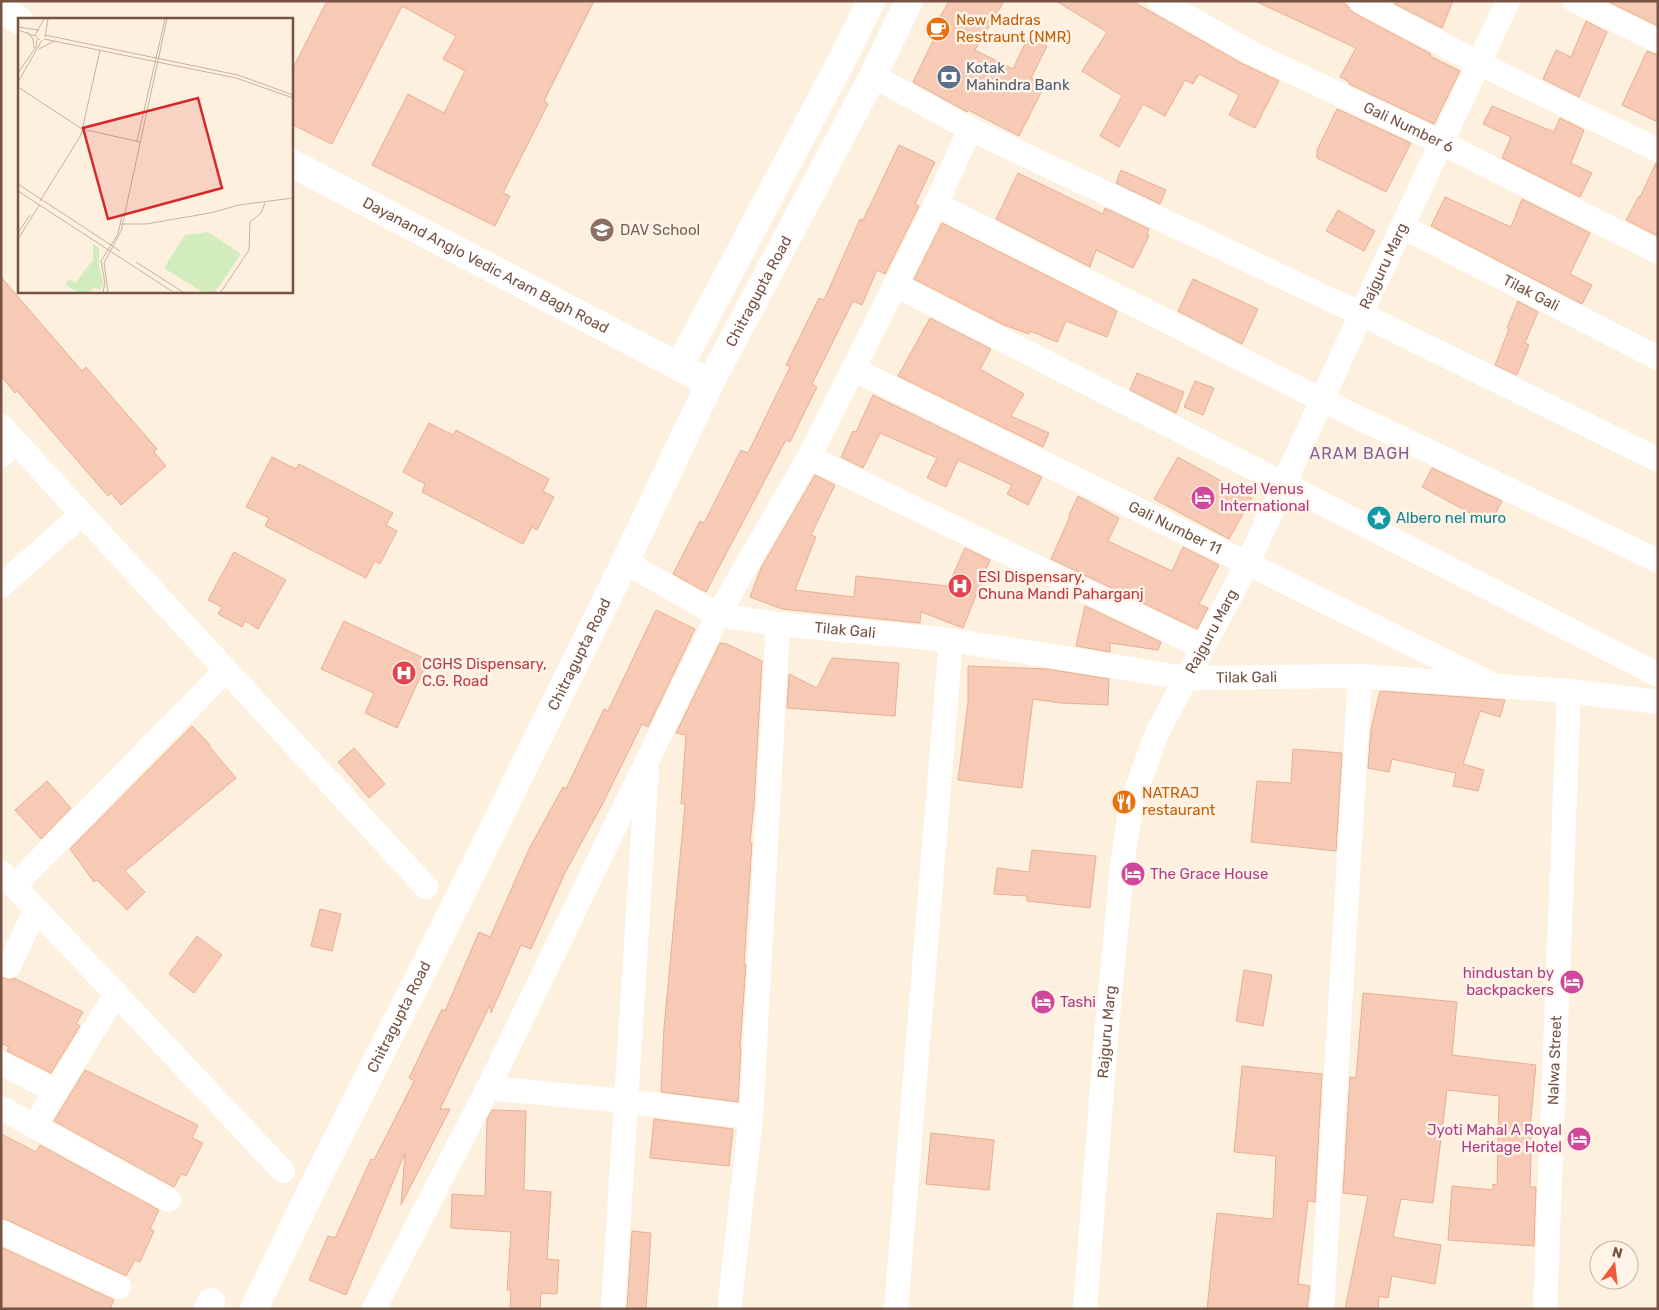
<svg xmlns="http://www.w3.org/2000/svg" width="1659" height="1310" font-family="Rubik,sans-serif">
<rect width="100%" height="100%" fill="#fef0df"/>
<g fill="#f6cab4" stroke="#e9af94">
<polygon points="327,1 594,1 544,101 548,104 503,193 510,196 495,226 372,165 408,94 444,113 465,71 443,59 456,36 402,6 332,144 291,124 291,72"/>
<polygon points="949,1 1004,1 975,50 1013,69 1028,37 1047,46 1031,78 1045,85 1019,136 968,110 967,112 913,82 942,22 938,20"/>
<polygon points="1056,1 1132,1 1241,63 1279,81 1255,128 1229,115 1239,95 1199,74 1193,84 1185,80 1165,116 1143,104 1119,147 1100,136 1122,96 1082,71 1107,32"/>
<polygon points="1255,1 1339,1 1347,5 1354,13 1431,54 1430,56 1460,71 1434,124 1349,84 1350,82 1340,77 1356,48"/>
<polygon points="1396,1 1453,1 1442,28 1395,4"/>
<polygon points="1607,1 1658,1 1658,26"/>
<polygon points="1586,21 1607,32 1579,97 1543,79 1556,50 1571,57"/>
<polygon points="1647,51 1658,55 1658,122 1622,105"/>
<polygon points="1492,106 1554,132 1560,118 1584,130 1571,163 1592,173 1580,197 1502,158 1511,137 1483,124"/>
<polygon points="1337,109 1411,143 1386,192 1317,158 1317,150"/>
<polygon points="899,145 935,162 915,204 919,206 885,274 877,270 862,305 853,301 812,384 817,387 790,442 786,440 706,592 673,574 700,521 704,523 741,450 748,453 790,367 786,365 819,298 824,300 860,219 863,220"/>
<polygon points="1656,163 1658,164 1658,236 1626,220 1639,196 1640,197"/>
<polygon points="1121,170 1166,190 1160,204 1116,183"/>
<polygon points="1018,173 1103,214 1105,208 1149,229 1147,235 1149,236 1133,268 1096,250 1090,267 996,219"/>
<polygon points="1445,197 1511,227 1522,199 1590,233 1570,274 1592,285 1582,304 1431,226"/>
<polygon points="1338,210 1375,231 1364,251 1326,231"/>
<polygon points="942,223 1117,311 1107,337 1066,321 1057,342 1030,331 1029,334 1004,325 914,279"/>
<polygon points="1,277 82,371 86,367 157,449 154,452 166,466 121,505 111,493 108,496 17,391 15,393 1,376"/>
<polygon points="1193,279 1258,309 1242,344 1178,311"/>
<polygon points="1518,301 1538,312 1525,343 1529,345 1517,375 1495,365 1509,329 1507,328"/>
<polygon points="930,318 991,349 980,369 1024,394 1011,416 1049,433 1043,447 898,376"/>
<polygon points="1137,373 1184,392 1176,413 1130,390"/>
<polygon points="1195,381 1214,388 1203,415 1184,407"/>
<polygon points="873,395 1042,477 1028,505 1007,494 1012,485 958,460 946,487 927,478 937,458 880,433 863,468 841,457 853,431 856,432"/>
<polygon points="429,423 453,435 456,430 549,479 543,491 554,497 537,530 532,527 523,544 422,492 425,484 403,472"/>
<polygon points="272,457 296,469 299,464 393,513 386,525 397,531 380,564 375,561 366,578 265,526 269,518 246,507"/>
<polygon points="1178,457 1252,498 1229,539 1154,499"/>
<polygon points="1432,468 1502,501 1490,524 1422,487"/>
<polygon points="815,475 835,485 811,535 816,537 795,590 854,597 856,576 948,586 965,548 990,560 963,628 921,612 920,623 782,609 750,597 761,568"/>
<polygon points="1078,496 1119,518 1108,541 1172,571 1183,547 1219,565 1199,604 1208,608 1197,629 1051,559 1070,516 1069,515"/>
<polygon points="234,552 286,580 258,629 245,621 242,627 218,614 222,607 208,600"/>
<polygon points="1085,606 1161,642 1158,650 1110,643 1110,652 1076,646"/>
<polygon points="656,610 695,629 648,727 642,724 603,803 565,873 531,949 521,945 491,1013 490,1005 440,1109 450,1109 401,1205 405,1153 346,1295 309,1280 328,1236 335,1238 371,1159 374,1160 414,1081 409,1078 442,1009 445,1011 479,932 490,937 530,847 563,787 566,789 604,709 608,711"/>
<polygon points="344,621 428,660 397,728 365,713 374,693 321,669"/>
<polygon points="720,643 727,644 762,661 754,805 750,842 752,843 744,964 746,964 740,1048 741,1048 738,1102 661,1092 664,1028 685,804 681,804 686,735 676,733"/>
<polygon points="832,658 899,663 895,716 787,708 789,674 817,688"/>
<polygon points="968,666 1047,669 1109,679 1108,705 1061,703 1033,699 1022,788 958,780 968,702"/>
<polygon points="1380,691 1505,700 1500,717 1480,711 1463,764 1484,770 1478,791 1453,786 1456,773 1392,759 1389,772 1368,768 1371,729"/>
<polygon points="192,726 210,745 209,746 236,778 125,871 145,892 127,910 97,880 94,882 70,849"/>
<polygon points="354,748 385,784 369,798 338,762"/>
<polygon points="1293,749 1342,753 1336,851 1251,842 1257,781 1291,783"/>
<polygon points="47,781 71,808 41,839 15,810"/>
<polygon points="1032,850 1096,856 1090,908 1027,901 1027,896 994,894 997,868 1029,872"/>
<polygon points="320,909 341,914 332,951 311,946"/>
<polygon points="197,936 222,955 194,993 169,974"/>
<polygon points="1244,970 1272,975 1263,1026 1236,1021"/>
<polygon points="1,977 10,980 14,978 83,1012 76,1024 80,1026 51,1073 7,1051 9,1047 1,1043"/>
<polygon points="1363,993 1457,1002 1452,1055 1536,1065 1530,1127 1532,1127 1530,1187 1536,1187 1534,1246 1448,1240 1452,1186 1493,1190 1493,1184 1497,1185 1499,1096 1447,1090 1433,1203 1401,1199 1393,1237 1441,1245 1435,1284 1392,1276 1388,1298 1379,1296 1378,1309 1345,1309 1368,1196 1343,1193 1350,1077 1356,1078"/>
<polygon points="1242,1066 1322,1074 1315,1202 1308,1201 1298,1284 1310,1286 1307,1309 1207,1309 1217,1213 1273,1219 1276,1156 1234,1152"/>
<polygon points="85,1070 198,1125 192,1138 203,1143 186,1176 181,1174 174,1187 54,1121"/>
<polygon points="492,1110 526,1111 524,1190 551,1192 547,1259 559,1260 557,1294 541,1293 540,1309 510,1309 511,1290 507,1290 511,1232 451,1228 452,1194 485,1196 487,1119"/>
<polygon points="654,1119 733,1129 729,1166 650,1158"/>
<polygon points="931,1133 994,1140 989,1190 926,1184"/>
<polygon points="1,1134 36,1152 40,1145 159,1210 150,1229 154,1231 140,1262 135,1260 126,1276 7,1220 1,1218"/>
<polygon points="632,1231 651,1233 646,1309 627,1309"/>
<polygon points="1,1247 114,1300 110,1309 1,1309"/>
</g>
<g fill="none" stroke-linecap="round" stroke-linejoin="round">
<g stroke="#fff" stroke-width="24">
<path id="s1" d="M 1160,1 L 1248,51 L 1442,143 L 1658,252"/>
<polyline points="1360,1 1478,63 1658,150"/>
<polyline points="1575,1 1658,41"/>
<polyline points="873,76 970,129 1361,314 1658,460"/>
<polyline points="936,204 1322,400 1658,561"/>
<path id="s2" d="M 1403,227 L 1658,358"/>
<polyline points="895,285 1658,675"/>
<path id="s3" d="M 853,369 L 1486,681"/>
<polyline points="1,426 426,887"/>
<polyline points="1,456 16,442"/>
<polyline points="809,457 1202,647"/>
<path id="s4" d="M 625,562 L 718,615 L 778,624 L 951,640 L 1186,678 L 1360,676 L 1569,691 L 1658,702"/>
<polyline points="1,586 82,514"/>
<polyline points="1,872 283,1171"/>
<polyline points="14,886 226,670"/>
<polyline points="9,966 36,909"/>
<polyline points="1,1063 55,1091"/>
<polyline points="488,1088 625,1101 751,1117"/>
<polyline points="1,1108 169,1200"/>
<polyline points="35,1125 116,994"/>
<polyline points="1,1232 119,1287"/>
<polyline points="374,1309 488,1088 718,615 809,457 936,204 970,129"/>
<polyline points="613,1309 647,769"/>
<polyline points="729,1309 751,1117 778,624"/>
<polyline points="896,1309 951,640"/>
<path id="s5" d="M 1085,1309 L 1106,1037 L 1122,867 L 1131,805 L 1157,733 L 1248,563 L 1361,314 L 1508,1"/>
<polyline points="1322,1309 1360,676"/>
<path id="s6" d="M 1545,1309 L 1569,691"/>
</g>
<g stroke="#fff" stroke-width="28">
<polyline points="1,10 19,20"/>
<path id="s7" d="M 291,163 L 710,383"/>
<polyline points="679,367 842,60 871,1"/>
<polyline points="208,1309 211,1302"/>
<path id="s8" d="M 254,1309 L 313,1187 L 457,902 L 625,562 L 710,383 L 873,76 L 909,1"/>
</g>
</g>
<defs>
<symbol id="cafe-disc" viewBox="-11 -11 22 22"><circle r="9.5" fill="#e8710a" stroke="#fff4e7"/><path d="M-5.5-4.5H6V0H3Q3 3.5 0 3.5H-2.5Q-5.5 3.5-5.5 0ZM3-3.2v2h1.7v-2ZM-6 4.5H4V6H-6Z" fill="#fff"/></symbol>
<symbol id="bank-disc" viewBox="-11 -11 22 22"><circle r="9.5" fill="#5c6f8a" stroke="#fff4e7"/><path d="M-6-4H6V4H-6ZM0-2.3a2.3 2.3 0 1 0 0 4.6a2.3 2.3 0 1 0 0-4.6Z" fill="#fff"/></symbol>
<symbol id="school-disc" viewBox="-11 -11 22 22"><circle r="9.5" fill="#8d6e63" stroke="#fff4e7"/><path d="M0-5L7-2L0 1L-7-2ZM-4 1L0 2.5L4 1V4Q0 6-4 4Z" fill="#fff"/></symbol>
<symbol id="hotel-disc" viewBox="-11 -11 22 22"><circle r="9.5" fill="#d1479c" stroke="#fff4e7"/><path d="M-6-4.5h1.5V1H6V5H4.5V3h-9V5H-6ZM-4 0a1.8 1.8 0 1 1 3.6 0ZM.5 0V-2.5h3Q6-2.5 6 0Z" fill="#fff"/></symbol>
<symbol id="sight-disc" viewBox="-11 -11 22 22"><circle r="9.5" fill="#0f9aa8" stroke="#fff4e7"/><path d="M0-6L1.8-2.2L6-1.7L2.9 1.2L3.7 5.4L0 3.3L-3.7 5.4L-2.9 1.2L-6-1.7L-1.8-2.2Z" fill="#fff"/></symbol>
<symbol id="hospital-disc" viewBox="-11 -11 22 22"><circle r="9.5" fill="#e0444e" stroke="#fff4e7"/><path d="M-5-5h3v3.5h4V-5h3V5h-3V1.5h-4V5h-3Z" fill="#fff"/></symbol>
<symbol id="restaurant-disc" viewBox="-11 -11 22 22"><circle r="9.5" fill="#e8710a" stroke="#fff4e7"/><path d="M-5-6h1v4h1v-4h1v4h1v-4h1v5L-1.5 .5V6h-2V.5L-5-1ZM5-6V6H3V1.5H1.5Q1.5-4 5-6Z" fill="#fff"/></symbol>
</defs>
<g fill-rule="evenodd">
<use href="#cafe-disc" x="924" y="15" width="28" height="28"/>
<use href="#bank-disc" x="935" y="63" width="28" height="28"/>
<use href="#school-disc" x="588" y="216" width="28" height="28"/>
<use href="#hotel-disc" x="1189" y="484" width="28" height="28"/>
<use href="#sight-disc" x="1365" y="504" width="28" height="28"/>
<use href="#hospital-disc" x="946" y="572" width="28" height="28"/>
<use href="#hospital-disc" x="390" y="659" width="28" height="28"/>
<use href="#restaurant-disc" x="1110" y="788" width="28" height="28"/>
<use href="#hotel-disc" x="1119" y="860" width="28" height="28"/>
<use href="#hotel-disc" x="1558" y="968" width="28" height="28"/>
<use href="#hotel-disc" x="1029" y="988" width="28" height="28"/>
<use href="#hotel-disc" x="1565" y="1125" width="28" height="28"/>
</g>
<g text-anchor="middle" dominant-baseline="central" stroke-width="5" stroke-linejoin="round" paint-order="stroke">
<g font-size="15" fill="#c56008" stroke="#fff4e7" text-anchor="start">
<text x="956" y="20">New Madras<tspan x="956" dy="17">Restraunt (NMR)</tspan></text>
<text x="1142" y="793">NATRAJ<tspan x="1142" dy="17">restaurant</tspan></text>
</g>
<g font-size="15" fill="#4e5e75" stroke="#fff4e7" text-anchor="start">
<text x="966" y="68">Kotak<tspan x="966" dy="17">Mahindra Bank</tspan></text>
</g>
<g font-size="15" fill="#765345" stroke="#fff4e7">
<text stroke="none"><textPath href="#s1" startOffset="279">Gali Number 6</textPath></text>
<text stroke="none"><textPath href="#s7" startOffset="220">Dayanand Anglo Vedic Aram Bagh Road</textPath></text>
<text stroke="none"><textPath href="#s5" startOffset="1102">Rajguru Marg</textPath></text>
<text stroke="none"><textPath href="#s8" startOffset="1136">Chitragupta Road</textPath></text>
<text stroke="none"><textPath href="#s2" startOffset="144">Tilak Gali</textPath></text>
<text stroke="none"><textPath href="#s3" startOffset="359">Gali Number 11</textPath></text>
<text stroke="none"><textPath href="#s4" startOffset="235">Tilak Gali</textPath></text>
<text stroke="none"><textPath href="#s5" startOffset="698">Rajguru Marg</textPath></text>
<text stroke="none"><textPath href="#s8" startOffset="731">Chitragupta Road</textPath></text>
<text stroke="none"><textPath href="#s4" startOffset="640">Tilak Gali</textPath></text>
<text stroke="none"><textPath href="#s8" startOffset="326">Chitragupta Road</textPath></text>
<text stroke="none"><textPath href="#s5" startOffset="278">Rajguru Marg</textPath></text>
<text stroke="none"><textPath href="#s6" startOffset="249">Nalwa Street</textPath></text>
</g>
<g font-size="15" fill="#785e54" stroke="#fff4e7" text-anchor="start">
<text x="620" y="230">DAV School</text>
</g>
<g font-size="15" fill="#b23c85" stroke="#fff4e7" text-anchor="start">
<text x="1220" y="489">Hotel Venus<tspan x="1220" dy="17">International</tspan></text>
<text x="1150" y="874">The Grace House</text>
<text x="1554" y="973" text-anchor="end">hindustan by<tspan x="1554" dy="17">backpackers</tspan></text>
<text x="1060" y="1002">Tashi</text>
<text x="1562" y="1130" text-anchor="end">Jyoti Mahal A Royal<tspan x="1562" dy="17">Heritage Hotel</tspan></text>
</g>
<g font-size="15" fill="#0d838f" stroke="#fff4e7" text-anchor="start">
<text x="1396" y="518">Albero nel muro</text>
</g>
<g font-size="15" fill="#be3a42" stroke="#fff4e7" text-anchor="start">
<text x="978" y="577">ESI Dispensary,<tspan x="978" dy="17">Chuna Mandi Paharganj</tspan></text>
<text x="422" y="664">CGHS Dispensary,<tspan x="422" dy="17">C.G. Road</tspan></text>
</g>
<g font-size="16" letter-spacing="1" fill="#83609a" stroke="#fff4e7">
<text x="1360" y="453">ARAM BAGH</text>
</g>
</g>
<g transform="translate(18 18)">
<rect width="275" height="275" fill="#fef0df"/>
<path d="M 190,214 L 223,236 L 197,274 L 184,274 L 146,250 L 167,217 ZM 75,226 L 81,230 L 81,249 L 86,267 L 81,272 L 76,269 L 72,274 L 60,274 L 47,267 L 51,261 L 57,265 L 75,242 Z" fill="#d3ecbd"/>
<path fill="none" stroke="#c8b1a1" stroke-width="1" d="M 0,9 L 21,12M 0,12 L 17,18M 9,14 L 15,21 L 16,30M 27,17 L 220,57 L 275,77M 27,19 L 30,1M 26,21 L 218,60 L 275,80M 22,22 L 17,17 L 26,1M 21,31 L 36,23M 0,55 L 18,29 L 19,21M 0,64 L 24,22M 0,69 L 64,111 L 122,124M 119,123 L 147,1M 0,166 L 102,233M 0,173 L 155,274M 22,183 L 63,117 L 82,32M 102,206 L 128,206 L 192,195 L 221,187 L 275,180M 0,215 L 12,197M 0,221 L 22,186M 118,244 L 165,274M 85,274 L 87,265 L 83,243 L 100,216 L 104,197M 90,274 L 86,245 L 103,213 L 149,1M 203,274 L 231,232 L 232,204 L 243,195 L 247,185"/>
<path fill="#d62828" fill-opacity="0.15" stroke="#d62828" stroke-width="2.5" d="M 180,80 L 204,170 L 90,201 L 65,110 Z"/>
<rect width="275" height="275" fill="none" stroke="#765345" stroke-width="2.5"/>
</g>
<rect width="1659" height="1310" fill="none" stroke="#765345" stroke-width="5"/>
<g transform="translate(1614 1265) rotate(15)"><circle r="24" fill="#fff4e7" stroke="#c8b4a6"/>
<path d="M0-4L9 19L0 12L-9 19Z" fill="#f2573a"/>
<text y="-8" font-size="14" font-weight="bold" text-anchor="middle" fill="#765345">N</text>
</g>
</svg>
